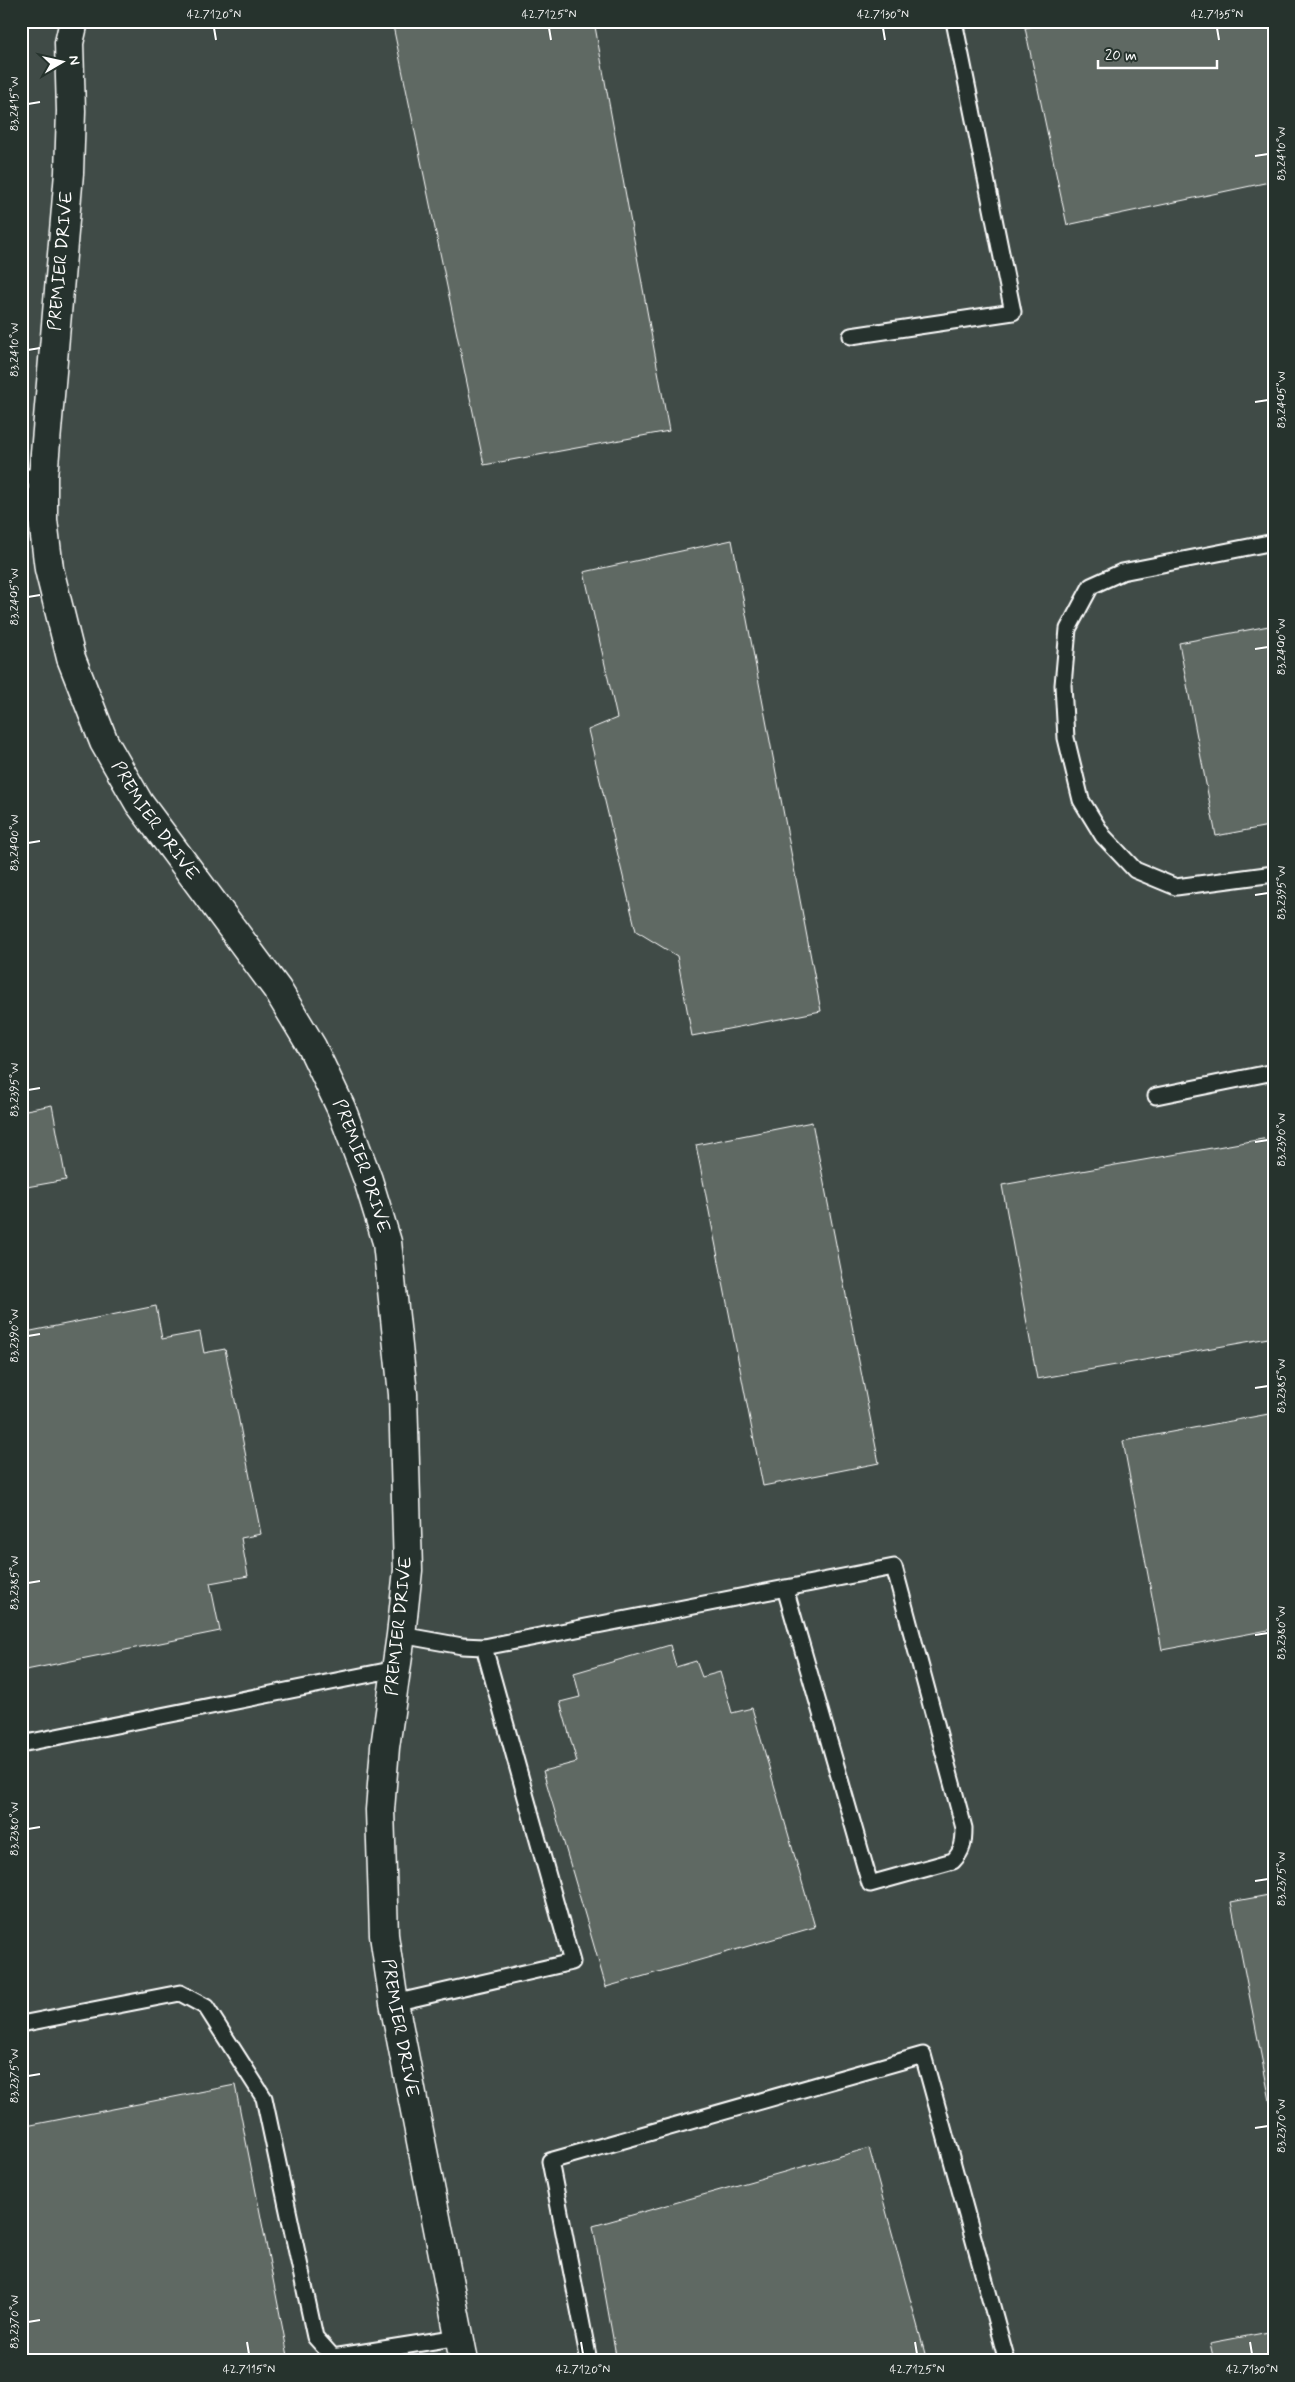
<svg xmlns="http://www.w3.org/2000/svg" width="1295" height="2382" font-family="Mynerve,sans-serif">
<rect width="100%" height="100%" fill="#333f3a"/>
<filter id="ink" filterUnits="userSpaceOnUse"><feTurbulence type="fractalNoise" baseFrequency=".02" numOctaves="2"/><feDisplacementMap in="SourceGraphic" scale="10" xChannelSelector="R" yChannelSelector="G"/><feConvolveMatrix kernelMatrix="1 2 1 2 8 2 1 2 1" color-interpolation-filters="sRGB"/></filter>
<g filter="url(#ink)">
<rect fill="#404c47" x="21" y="21" width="1253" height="2340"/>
<g fill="#5f6964" stroke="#fff">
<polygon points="392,21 594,21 669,431 484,465"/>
<polygon points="1059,21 1274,21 1274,181 1067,225 1025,28"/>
<polygon points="732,540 821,1011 692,1036 677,956 636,931 588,730 617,718 584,572"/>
<polygon points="1274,625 1274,825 1216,836 1179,643"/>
<polygon points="52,1105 66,1180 21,1188 21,1111"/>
<polygon points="812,1122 879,1463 763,1486 696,1145"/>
<polygon points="1274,1137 1274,1337 1037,1379 1002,1185"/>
<polygon points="156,1306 162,1339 200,1332 204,1353 225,1349 261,1534 241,1538 248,1576 210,1583 220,1631 21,1671 21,1333"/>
<polygon points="1274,1413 1274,1629 1162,1650 1123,1441"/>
<polygon points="670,1645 676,1667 696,1661 702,1677 720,1672 732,1713 752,1708 815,1927 606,1987 543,1771 577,1762 560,1702 580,1697 574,1673"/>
<polygon points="1274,1894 1274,2116 1273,2116 1231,1902"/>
<polygon points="235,2085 289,2361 21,2361 21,2127"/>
<polygon points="869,2148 927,2361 617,2361 593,2226"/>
<polygon points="1274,2331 1274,2361 1214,2361 1210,2343"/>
</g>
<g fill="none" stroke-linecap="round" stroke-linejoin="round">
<defs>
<g id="lane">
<polyline points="851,336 1013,312 954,21"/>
<polyline points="21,477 43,477"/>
<polyline points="1274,542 1122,572 1091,586 1068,629 1063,685 1066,738 1081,800 1103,836 1135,870 1176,887 1274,874"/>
<polyline points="1156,1096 1274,1072"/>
<path d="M 401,1635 L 462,1646 L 484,1647 L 894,1567 L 964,1828 C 964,1842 963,1851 953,1861 L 870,1884 L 785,1588"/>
<polyline points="21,1744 396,1669"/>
<polyline points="394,2003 572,1962 484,1647"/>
<polyline points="21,2024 180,1993 206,2007 264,2098 315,2337 333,2357 459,2337"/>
<polyline points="589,2361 550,2161 923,2055 1007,2361"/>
</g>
<g id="street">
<path id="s1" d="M 74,21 L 69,43 L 71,111 L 69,173 L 43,477 L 43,520 L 49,569 L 71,658 L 104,742 L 139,803 L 277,989 L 312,1047 L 341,1108 L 368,1180 L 387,1242 L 403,1394 L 408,1570 L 401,1635 L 385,1747 L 380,1810 L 384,1935 L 394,2003 L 464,2361"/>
</g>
</defs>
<use href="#lane" stroke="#fff" stroke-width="19"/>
<use href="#street" stroke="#fff" stroke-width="31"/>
<use href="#lane" stroke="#26332d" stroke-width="15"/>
<use href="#street" stroke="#26332d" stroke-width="28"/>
</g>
</g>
<path fill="none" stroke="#fff" stroke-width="2" d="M 214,28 L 216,40M 549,28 L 551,40M 883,28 L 885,40M 1217,28 L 1219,40M 28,104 L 40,102M 1255,156 L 1268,154M 28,350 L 40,348M 1255,402 L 1268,400M 28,597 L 40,595M 1255,649 L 1268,647M 28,843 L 40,841M 1255,895 L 1268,893M 28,1090 L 40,1088M 1255,1142 L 1268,1140M 28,1336 L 40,1334M 1255,1388 L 1268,1386M 28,1583 L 40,1581M 1255,1635 L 1268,1633M 28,1829 L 40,1827M 1255,1881 L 1268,1879M 28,2076 L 40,2074M 1255,2128 L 1268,2126M 28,2322 L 40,2320M 247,2342 L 249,2354M 581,2342 L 583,2354M 915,2342 L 917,2354M 1250,2342 L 1252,2354"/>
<g text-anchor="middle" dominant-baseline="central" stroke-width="4" stroke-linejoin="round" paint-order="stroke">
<g font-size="18" fill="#fff" stroke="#26332d">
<text transform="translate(61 261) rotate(-85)">PREMIER DRIVE</text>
<text stroke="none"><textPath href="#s1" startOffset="826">PREMIER DRIVE</textPath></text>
<text stroke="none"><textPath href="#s1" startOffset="1231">PREMIER DRIVE</textPath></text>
<text transform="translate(399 1626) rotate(-84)">PREMIER DRIVE</text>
<text stroke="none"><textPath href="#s1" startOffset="2101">PREMIER DRIVE</textPath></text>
</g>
</g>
<rect width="1295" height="2382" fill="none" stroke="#26332d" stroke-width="55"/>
<g transform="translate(62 62) rotate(81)" stroke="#26332d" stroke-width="4" paint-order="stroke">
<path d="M0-4L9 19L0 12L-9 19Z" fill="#ffffff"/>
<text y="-8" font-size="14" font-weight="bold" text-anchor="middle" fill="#ffffff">N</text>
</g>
<path d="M1098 60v8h119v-8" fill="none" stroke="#ffffff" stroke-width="2.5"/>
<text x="1105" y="60" font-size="15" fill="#ffffff" stroke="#26332d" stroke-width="4" paint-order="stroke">20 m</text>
<rect x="28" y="28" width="1240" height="2326" fill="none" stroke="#fff" stroke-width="2"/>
<g font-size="12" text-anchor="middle" fill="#fff">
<text x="214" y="18">42.7120°N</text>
<text x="549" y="18">42.7125°N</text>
<text x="883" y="18">42.7130°N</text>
<text x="1217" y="18">42.7135°N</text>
<text transform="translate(14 104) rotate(-90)" y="4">83.2415°W</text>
<text transform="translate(1281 154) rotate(-90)" y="4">83.2410°W</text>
<text transform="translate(14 350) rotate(-90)" y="4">83.2410°W</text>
<text transform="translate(1281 400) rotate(-90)" y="4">83.2405°W</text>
<text transform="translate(14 597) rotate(-90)" y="4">83.2405°W</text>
<text transform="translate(1281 647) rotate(-90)" y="4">83.2400°W</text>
<text transform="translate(14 843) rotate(-90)" y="4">83.2400°W</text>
<text transform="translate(1281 893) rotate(-90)" y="4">83.2395°W</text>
<text transform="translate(14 1090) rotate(-90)" y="4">83.2395°W</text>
<text transform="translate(1281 1140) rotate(-90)" y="4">83.2390°W</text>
<text transform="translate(14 1336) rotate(-90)" y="4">83.2390°W</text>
<text transform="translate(1281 1386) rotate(-90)" y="4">83.2385°W</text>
<text transform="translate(14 1583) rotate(-90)" y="4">83.2385°W</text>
<text transform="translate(1281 1633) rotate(-90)" y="4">83.2380°W</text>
<text transform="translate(14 1829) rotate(-90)" y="4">83.2380°W</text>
<text transform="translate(1281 1879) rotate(-90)" y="4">83.2375°W</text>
<text transform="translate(14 2076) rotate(-90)" y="4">83.2375°W</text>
<text transform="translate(1281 2126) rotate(-90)" y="4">83.2370°W</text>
<text transform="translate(14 2322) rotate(-90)" y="4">83.2370°W</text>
<text x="249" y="2373">42.7115°N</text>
<text x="583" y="2373">42.7120°N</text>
<text x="917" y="2373">42.7125°N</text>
<text x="1252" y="2373">42.7130°N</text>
</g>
</svg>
